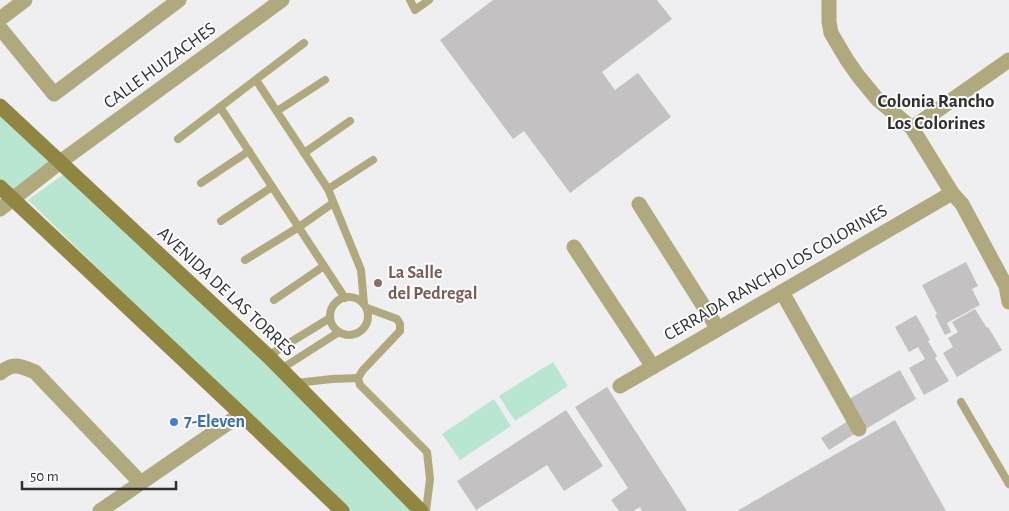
<svg xmlns="http://www.w3.org/2000/svg" width="1009" height="511" font-family="'Alegreya Sans',sans-serif">
<rect width="100%" height="100%" fill="#efeff1"/>
<g fill="#b9e6d0">
<polygon points="0,103 54,159 9,193 0,184"/>
<polygon points="64,174 247,343 414,511 349,511 207,375 28,200"/>
<polygon points="553,362 568,386 515,421 499,396"/>
<polygon points="494,399 511,426 460,460 442,434"/>
</g>
<g fill="#c3c1c2">
<polygon points="493,0 657,0 672,19 602,72 615,90 638,73 671,117 570,193 524,131 513,139 440,40"/>
<polygon points="966,262 978,286 972,289 980,305 947,323 951,332 945,335 935,315 937,314 922,285"/>
<polygon points="975,309 987,328 988,327 1002,350 957,377 943,353 953,347 948,338 958,332 952,322"/>
<polygon points="916,315 930,340 928,341 937,356 935,358 949,381 924,395 909,368 925,359 918,347 909,352 895,327"/>
<polygon points="900,370 916,399 864,430 847,400"/>
<polygon points="607,387 687,511 642,511 640,507 633,511 619,511 611,500 628,488 575,407"/>
<polygon points="566,410 603,466 564,491 547,465 476,510 457,481"/>
<polygon points="895,420 946,511 737,511"/>
<polygon points="848,421 856,433 829,450 821,438"/>
</g>
<g fill="none" stroke-linecap="round" stroke-linejoin="round">
<g stroke="#afa97d" stroke-width="8">
<polyline points="410,0 415,10 429,0"/>
<polyline points="304,43 220,107 345,298"/>
<polyline points="256,80 328,189 361,270 364,304"/>
<polyline points="277,111 325,80"/>
<polyline points="178,139 220,107"/>
<polyline points="304,153 350,121"/>
<polyline points="201,183 249,151"/>
<polyline points="328,189 373,160"/>
<polyline points="221,221 272,187"/>
<polyline points="245,260 299,227 333,203"/>
<circle cx="349" cy="316" r="19"/>
<polyline points="274,300 324,266"/>
<polyline points="367,308 397,319 400,324 400,331 363,370 358,378 360,385 427,452 430,479 426,511"/>
<polyline points="268,356 330,318"/>
<polyline points="281,369 339,332"/>
<polyline points="296,383 332,379 358,378"/>
<polyline points="961,402 1009,484"/>
</g>
<g stroke="#afa97d" stroke-width="15">
<polyline points="829,0 829,22 831,33 847,60 859,77 878,100 912,128 952,193 962,204 1006,286 1009,302"/>
<polyline points="0,19 25,0"/>
<polyline points="0,28 54,94 179,0"/>
<polyline points="912,128 1009,60"/>
<polyline points="639,204 718,329"/>
<polyline points="0,209 60,162 282,0"/>
<polyline points="574,247 653,367"/>
<polyline points="782,292 859,429"/>
<path d="M 0,373 C 14,362 20,366 35,372 L 141,483"/>
<polyline points="620,386 952,193"/>
<polyline points="100,511 241,414"/>
</g>
<g stroke="#908641" stroke-width="15">
<polyline points="0,106 268,356 421,511"/>
<polyline points="0,187 241,414 342,511"/>
</g>
</g>
<circle fill="#8d6e63" stroke="#fcfcfe" stroke-width="2" cx="378" cy="283" r="5"/>
<circle fill="#3f7fe0" stroke="#fcfcfe" stroke-width="2" cx="174" cy="422" r="5"/>
<g text-anchor="middle" dominant-baseline="central" stroke-width="4" stroke-linejoin="round" paint-order="stroke">
<g font-size="18" fill="#2f2f30" stroke="#fcfcfe">
<text transform="translate(160 66) rotate(-36)">CALLE HUIZACHES</text>
<text transform="translate(776 273) rotate(-30)">CERRADA RANCHO LOS COLORINES</text>
<text transform="translate(226 292) rotate(43)">AVENIDA DE LAS TORRES</text>
</g>
<g font-size="18" font-weight="bold" fill="#785e54" stroke="#fcfcfe" text-anchor="start">
<text x="388" y="273">La Salle<tspan x="388" dy="21">del Pedregal</tspan></text>
</g>
<g font-size="18" font-weight="bold" fill="#366cbe" stroke="#fcfcfe" text-anchor="start">
<text x="184" y="422">7-Eleven</text>
</g>
<g font-size="19" font-weight="bold" fill="#2f2f30" stroke="#fcfcfe">
<text x="936" y="101">Colonia Rancho<tspan x="936" dy="22">Los Colorines</tspan></text>
</g>
</g>
<path d="M22 481v8h154v-8" fill="none" stroke="#2f2f30" stroke-width="2.5"/>
<text x="30" y="481" font-size="15" fill="#2f2f30" stroke="#fcfcfe" stroke-width="4" paint-order="stroke">50 m</text>
</svg>
